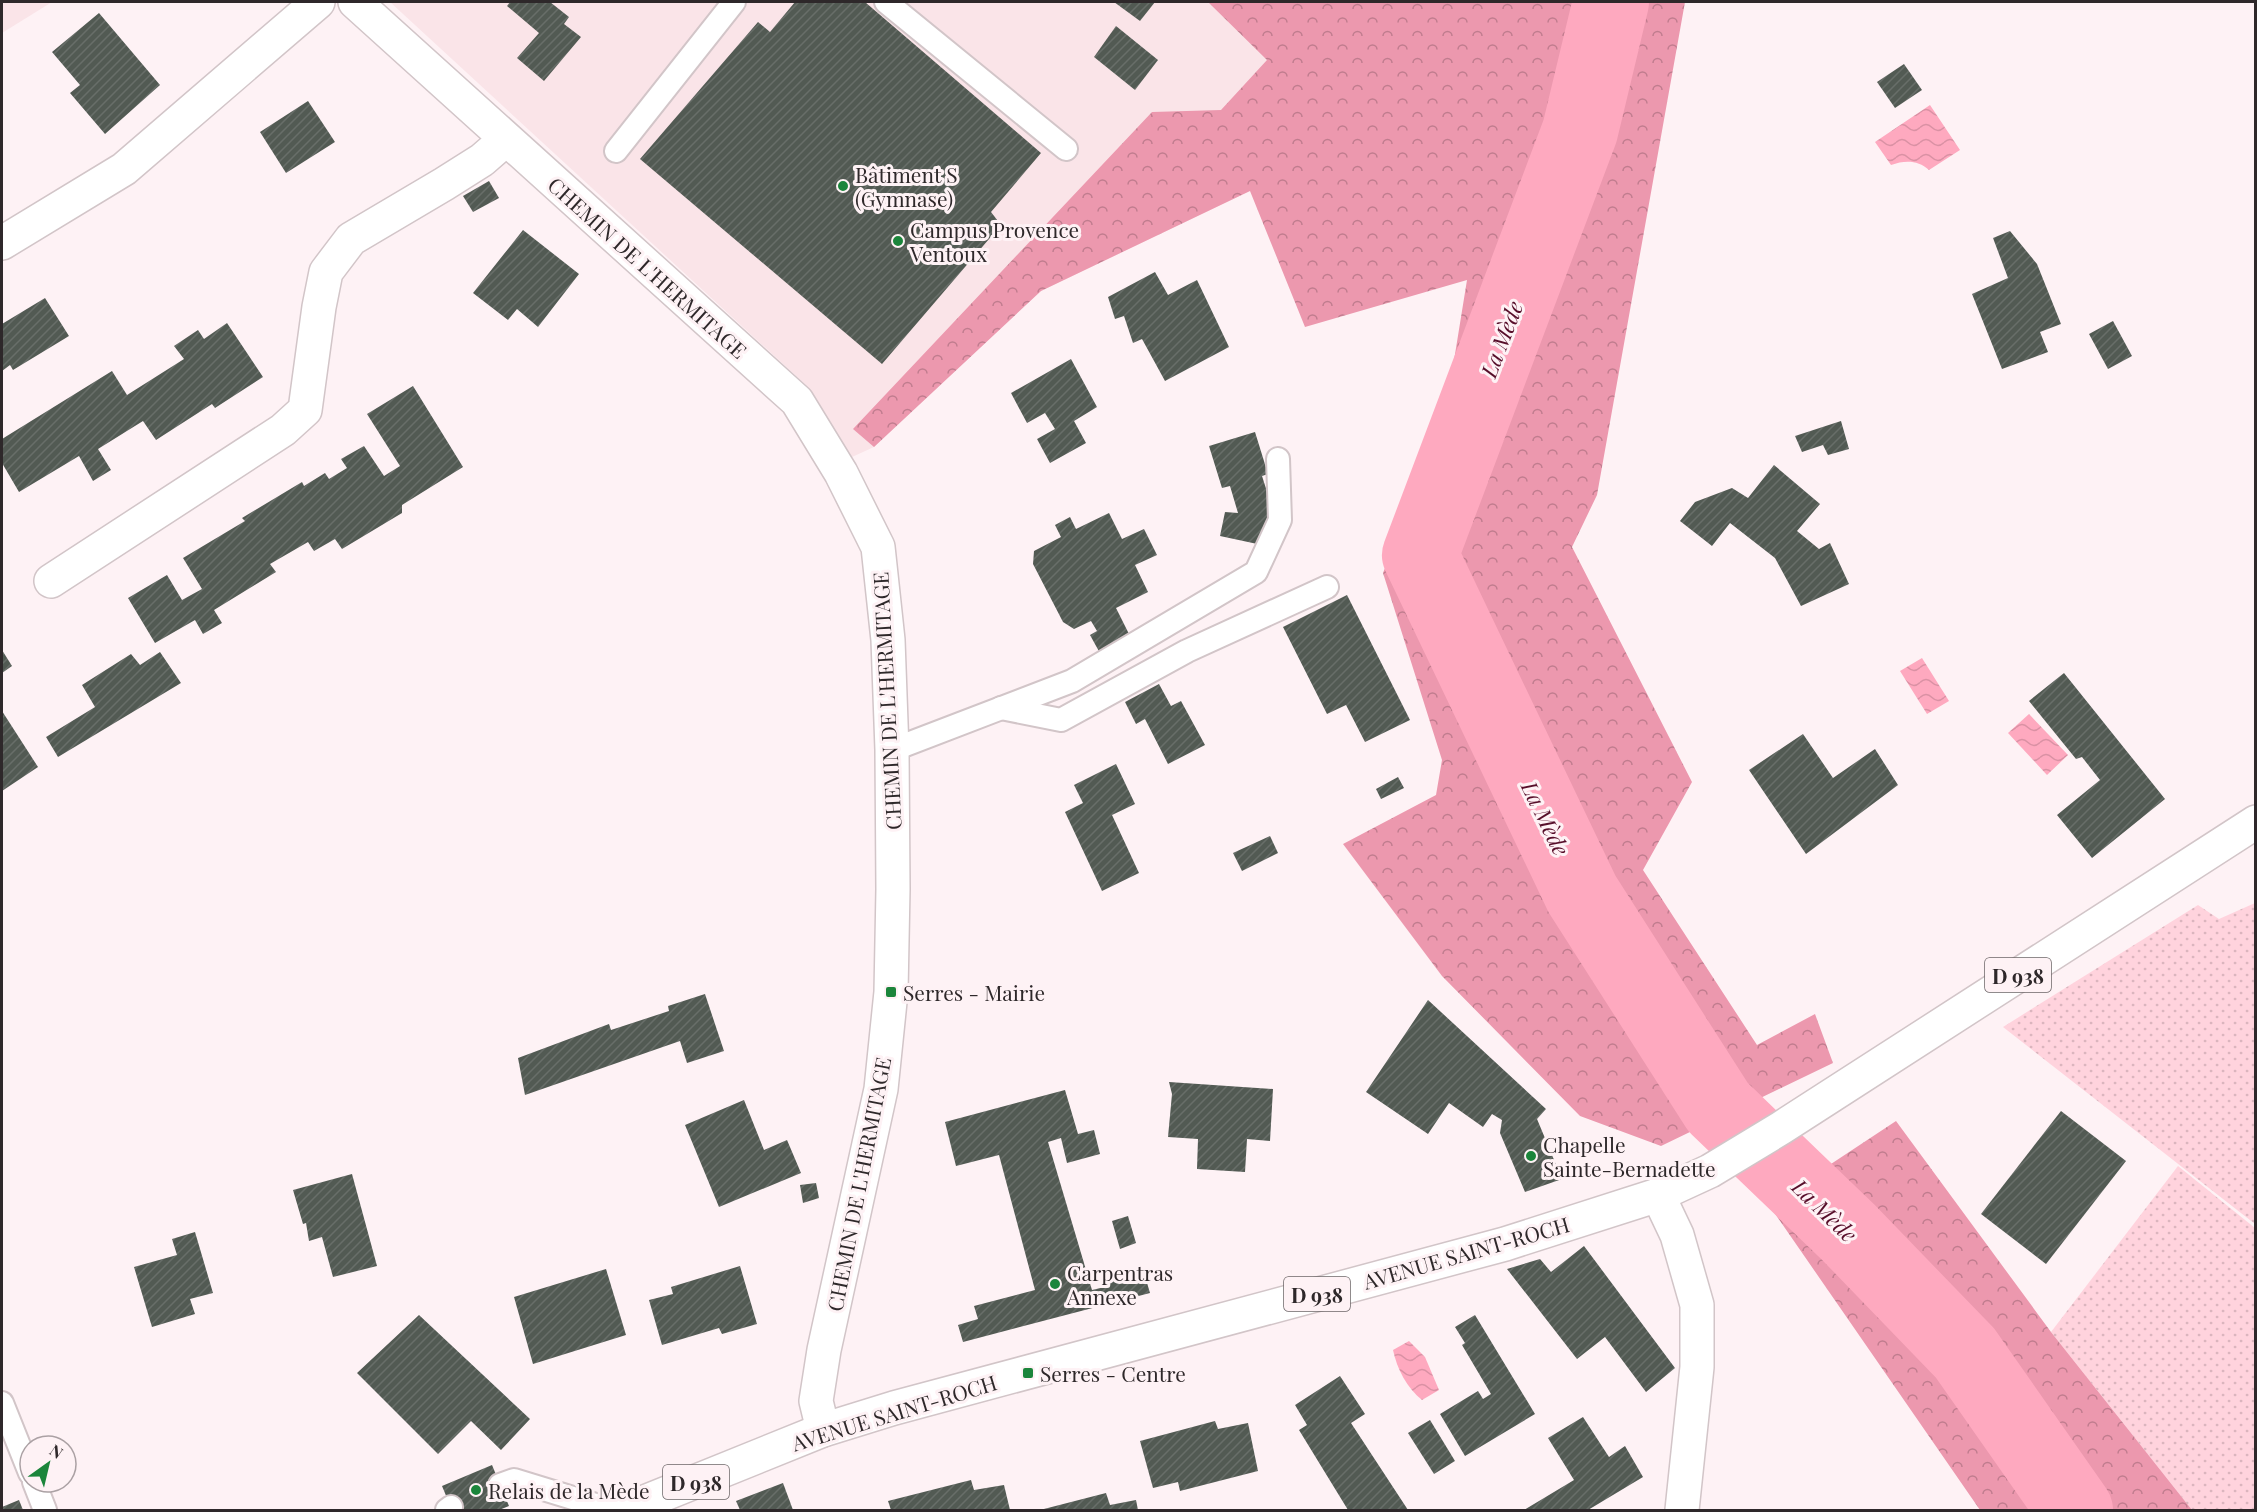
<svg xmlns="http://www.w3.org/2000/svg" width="2257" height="1512" font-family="'Playfair Display',serif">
<defs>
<pattern id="grass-dots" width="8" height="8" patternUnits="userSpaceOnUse" patternTransform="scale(1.5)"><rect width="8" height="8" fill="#ffd3dd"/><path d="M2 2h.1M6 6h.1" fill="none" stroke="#dbb5be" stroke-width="1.8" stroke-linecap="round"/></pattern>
<pattern id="forest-crowns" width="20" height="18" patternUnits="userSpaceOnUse" patternTransform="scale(1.5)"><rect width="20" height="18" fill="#ec98ae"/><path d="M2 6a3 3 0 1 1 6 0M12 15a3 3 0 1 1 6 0" fill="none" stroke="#c07c8e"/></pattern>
<pattern id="water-waves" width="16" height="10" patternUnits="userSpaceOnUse" patternTransform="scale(1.5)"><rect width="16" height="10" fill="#fea9bf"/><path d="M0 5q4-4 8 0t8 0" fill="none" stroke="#da91a4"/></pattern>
<pattern id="building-hatch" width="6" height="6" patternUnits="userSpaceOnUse" patternTransform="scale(1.5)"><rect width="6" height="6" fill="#525a53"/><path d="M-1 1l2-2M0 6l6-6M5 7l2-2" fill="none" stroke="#686e69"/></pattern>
</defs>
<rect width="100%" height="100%" fill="#fef2f5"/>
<g fill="#fae4e8">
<polygon points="2,2 52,2 2,33"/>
<polygon points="390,2 1359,2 1250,191 1041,291 874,447 852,457 807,386"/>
</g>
<g fill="url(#grass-dots)">
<polygon points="2255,903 2255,1224 2003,1027 2198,905 2219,919"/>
<polygon points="2178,1166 2255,1228 2255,1510 2192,1510 2051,1332"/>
</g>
<g fill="url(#forest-crowns)">
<polygon points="1208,2 1685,2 1597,495 1572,547 1692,782 1643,870 1757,1045 1815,1014 1833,1063 1661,1146 1580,1116 1442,976 1343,844 1436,795 1442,760 1383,573 1445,416 1467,280 1305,327 1250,191 1041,291 874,447 853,429 1152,112 1221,110 1267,60"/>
<polygon points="1896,1121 2051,1332 2192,1510 1980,1510 1769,1205"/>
</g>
<g fill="url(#water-waves)">
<path d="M 1930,105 L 1960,150 L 1929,170 C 1918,160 1905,160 1891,165 L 1875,142 Z"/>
<polygon points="1922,658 1949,701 1927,714 1900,671"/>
<polygon points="2029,714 2068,755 2047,775 2008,733"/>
<path d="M 1409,1341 L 1425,1357 L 1439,1390 L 1422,1400 C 1407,1388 1397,1369 1393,1350 Z"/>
</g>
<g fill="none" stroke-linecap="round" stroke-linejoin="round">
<polyline stroke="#fea9bf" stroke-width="76" points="1611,2 1580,131 1420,555 1582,894 1718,1107 1848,1232 1965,1353 2075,1510"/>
</g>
<g fill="url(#building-hatch)">
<polygon points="510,2 550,2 569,17 564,24 581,37 544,81 517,58 539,33 507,6"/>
<polygon points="795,2 865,2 1041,153 991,212 1001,225 882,364 640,159 758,22 770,32"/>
<polygon points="1114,2 1155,2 1140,21"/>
<polygon points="99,13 160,85 105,134 70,93 80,85 52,52"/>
<polygon points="1116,26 1158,60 1135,90 1094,57"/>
<polygon points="1904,64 1922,90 1895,108 1877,82"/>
<polygon points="308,101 335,142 286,173 260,132"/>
<polygon points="489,181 499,198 473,212 463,196"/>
<polygon points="523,230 579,274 538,327 517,309 508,320 473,293"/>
<polygon points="2010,231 2037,264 2061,324 2040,332 2048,352 2002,369 1972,294 2008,278 1993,238"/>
<polygon points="1155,272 1168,295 1197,280 1229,347 1165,381 1142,339 1133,343 1124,316 1115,319 1108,297"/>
<polygon points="45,298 69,336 13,370 10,365 2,371 2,324"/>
<polygon points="2113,321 2132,356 2108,369 2089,334"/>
<polygon points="227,323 263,377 215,408 212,404 156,440 143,421 98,449 111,470 93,481 79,456 19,492 2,463 2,439 112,371 127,395 184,359 174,346 198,330 204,339"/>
<polygon points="1071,359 1097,407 1074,421 1086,443 1050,463 1037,439 1055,429 1045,413 1027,423 1011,393"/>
<polygon points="413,386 463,467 402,505 402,513 342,549 335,539 314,551 308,542 270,564 276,572 214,610 222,623 203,634 195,620 155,643 128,598 167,575 182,600 202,589 183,558 245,521 242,518 302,482 304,486 325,473 329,479 347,468 341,459 364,446 384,476 400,466 367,414"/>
<polygon points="1841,421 1849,449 1828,455 1823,445 1802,452 1795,436"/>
<polygon points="1255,432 1268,474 1262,476 1271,504 1262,545 1220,536 1225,512 1238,513 1230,486 1222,488 1209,446"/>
<polygon points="1774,465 1820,504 1797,531 1819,549 1830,543 1849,584 1801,606 1775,558 1730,523 1712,546 1680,521 1695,502 1732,488 1748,498"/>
<polygon points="1109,513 1122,539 1144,529 1157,555 1135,565 1148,592 1116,608 1132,640 1101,655 1090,635 1097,631 1091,621 1074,629 1063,622 1033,564 1034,551 1061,537 1055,525 1070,517 1076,529"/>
<polygon points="1347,595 1410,720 1365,742 1346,705 1327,714 1283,627"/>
<polygon points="2,650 12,666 2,673"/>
<polygon points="160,652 181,683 58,757 46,737 95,707 82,685 131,654 140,665"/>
<polygon points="2064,673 2165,799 2092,858 2057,815 2100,780 2082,757 2076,759 2029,701"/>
<polygon points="1159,684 1171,706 1181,701 1205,745 1168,764 1145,719 1136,724 1125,702"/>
<polygon points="2,711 38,767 2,791"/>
<polygon points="1803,734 1833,778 1875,749 1898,785 1806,854 1749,770"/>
<polygon points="1116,764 1135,804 1112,815 1139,873 1102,891 1065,812 1083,803 1074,785"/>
<polygon points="1398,777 1404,788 1381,799 1376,789"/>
<polygon points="1270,836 1278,853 1242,871 1233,853"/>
<polygon points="705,994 724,1051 687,1063 680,1041 525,1095 518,1058 609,1024 611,1030 669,1011 668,1006"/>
<polygon points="1428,1000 1546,1109 1537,1119 1562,1179 1525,1192 1500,1133 1502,1120 1492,1114 1483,1127 1449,1103 1428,1134 1366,1092"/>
<polygon points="1169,1082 1273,1089 1270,1141 1247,1139 1245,1172 1197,1169 1198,1139 1168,1137 1172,1094"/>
<polygon points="1065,1090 1078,1134 1094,1130 1100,1154 1067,1163 1061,1138 1048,1142 1092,1290 1109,1286 1107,1279 1123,1275 1124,1282 1145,1276 1150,1293 963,1342 958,1325 978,1319 974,1306 1035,1290 999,1155 956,1166 945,1122"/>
<polygon points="744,1100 764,1150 787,1140 801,1173 719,1207 685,1125"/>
<polygon points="2061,1111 2126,1161 2046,1264 1981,1214"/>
<polygon points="352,1174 377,1266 333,1277 322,1237 309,1241 306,1223 303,1224 293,1190"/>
<polygon points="816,1183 819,1198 803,1203 800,1185"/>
<polygon points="1128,1216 1136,1243 1120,1249 1112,1221"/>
<polygon points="195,1232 213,1293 190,1299 195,1314 152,1327 134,1267 177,1255 172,1239"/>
<polygon points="1584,1246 1675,1368 1646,1392 1605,1337 1577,1359 1507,1269 1540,1259 1551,1272"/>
<polygon points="740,1266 757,1324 722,1334 719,1328 662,1345 649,1300 673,1294 671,1287"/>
<polygon points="606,1269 626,1335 533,1364 514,1297"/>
<polygon points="419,1315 530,1419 501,1450 471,1421 438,1454 357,1373"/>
<polygon points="1475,1315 1535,1414 1465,1456 1440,1414 1478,1391 1483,1399 1491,1394 1462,1345 1465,1343 1455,1327"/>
<polygon points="1340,1376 1365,1414 1351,1423 1408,1510 1348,1510 1299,1430 1307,1425 1295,1405"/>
<polygon points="1583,1417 1609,1457 1625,1446 1643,1477 1588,1510 1524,1510 1574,1480 1548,1438"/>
<polygon points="1430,1420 1455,1461 1434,1474 1408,1433"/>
<polygon points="1215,1421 1218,1429 1248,1423 1258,1471 1180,1491 1178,1482 1153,1488 1140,1441"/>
<polygon points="492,1465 509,1506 499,1510 452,1510 442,1486"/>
<polygon points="971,1480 974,1490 1004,1485 1010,1510 891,1510 888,1501"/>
<polygon points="783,1483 793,1510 740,1510 736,1501"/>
<polygon points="1106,1493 1110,1505 1136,1500 1138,1510 1040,1510"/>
<polygon points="19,1500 23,1510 2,1510 2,1507"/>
</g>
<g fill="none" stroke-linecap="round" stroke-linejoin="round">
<defs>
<g id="service">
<polyline points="886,2 1066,149"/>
<polyline points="616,151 734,2"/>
<polyline points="1001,708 1061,720 1187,651 1327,587"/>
<polyline points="892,750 1072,681 1256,572 1280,520 1278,459"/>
<polyline points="2,1403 30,1473"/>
<polyline points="34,1482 45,1510"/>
<polyline points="500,1485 514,1480 612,1510"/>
<polyline points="447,1510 451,1507"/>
</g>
<g id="minor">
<polyline points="355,2 797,401 841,473 878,547 888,640 892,750 893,889 891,992 881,1089 824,1350 816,1401 823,1430"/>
<polyline points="2,243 124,169 318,2"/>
<polyline points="51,581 283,430 305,410 319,307 326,272 351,239 444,184 482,160 505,140"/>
<polyline points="1658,1195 1677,1235 1697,1305 1697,1367 1682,1510"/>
</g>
<polyline id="primary" points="625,1510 823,1430 894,1408 1505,1244 1658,1195 1710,1171 1781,1128 2256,822"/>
</defs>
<use href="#service" stroke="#d2c5c8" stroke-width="26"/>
<use href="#minor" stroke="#d2c5c8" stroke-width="36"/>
<use href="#primary" stroke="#d2c5c8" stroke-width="36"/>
<use href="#service" stroke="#fff" stroke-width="22"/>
<use href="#minor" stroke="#fff" stroke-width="33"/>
<use href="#primary" stroke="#fff" stroke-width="33"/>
</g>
<g fill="#1b853b" stroke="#fef2f5" stroke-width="2">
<circle cx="843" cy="186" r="6"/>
<circle cx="898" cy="241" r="6"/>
<rect x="885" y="986" width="12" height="12" rx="3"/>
<circle cx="1531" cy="1156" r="6"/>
<circle cx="1055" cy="1284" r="6"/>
<rect x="1022" y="1367" width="12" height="12" rx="3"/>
<circle cx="476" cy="1490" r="6"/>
</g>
<g text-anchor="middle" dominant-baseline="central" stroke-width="6" stroke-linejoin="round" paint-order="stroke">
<g fill="#fef2f5" stroke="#6c6567" stroke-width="1.5">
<rect x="1985" y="958" width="66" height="34" rx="4.5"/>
<rect x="1284" y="1277" width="66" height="34" rx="4.5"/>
<rect x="663" y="1465" width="66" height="34" rx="4.5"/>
</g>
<g font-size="20" font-weight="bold" fill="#2e282a">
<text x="2018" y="975">D 938</text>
<text x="1317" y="1294">D 938</text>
<text x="696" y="1482">D 938</text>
</g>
<g font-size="21" fill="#2e282a" stroke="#fef2f5" text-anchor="start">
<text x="855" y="174">Bâtiment S<tspan x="855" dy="24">(Gymnase)</tspan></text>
<text x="910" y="229">Campus Provence<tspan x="910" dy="24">Ventoux</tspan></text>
<text x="903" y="992">Serres - Mairie</text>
<text x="1543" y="1144">Chapelle<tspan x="1543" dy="24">Sainte-Bernadette</tspan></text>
<text x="1067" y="1272">Carpentras<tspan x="1067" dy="24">Annexe</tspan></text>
<text x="1040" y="1373">Serres - Centre</text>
<text x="488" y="1490">Relais de la Mède</text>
</g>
<g font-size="21" fill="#2e282a" stroke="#fef2f5">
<text transform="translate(648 267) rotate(42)">CHEMIN DE L'HERMITAGE</text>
<text transform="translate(886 701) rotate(-93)">CHEMIN DE L'HERMITAGE</text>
<text transform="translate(858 1184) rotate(-79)">CHEMIN DE L'HERMITAGE</text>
<text transform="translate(1466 1252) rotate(-16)">AVENUE SAINT-ROCH</text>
<text transform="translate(894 1412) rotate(-17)">AVENUE SAINT-ROCH</text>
</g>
<g font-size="22" font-style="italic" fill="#570e2a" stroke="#fef2f5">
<text transform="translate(1501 339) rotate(-69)">La Mède</text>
<text transform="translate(1546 818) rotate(64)">La Mède</text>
<text transform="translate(1825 1210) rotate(44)">La Mède</text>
</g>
</g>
<rect width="2257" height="1512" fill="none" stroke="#2e282a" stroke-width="6"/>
<g transform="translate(48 1464) rotate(34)"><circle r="28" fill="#fef2f5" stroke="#aba1a4" stroke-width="1.5"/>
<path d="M0-4.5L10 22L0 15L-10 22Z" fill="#1b853b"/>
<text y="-9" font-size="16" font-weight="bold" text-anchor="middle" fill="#2e282a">N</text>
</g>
</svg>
